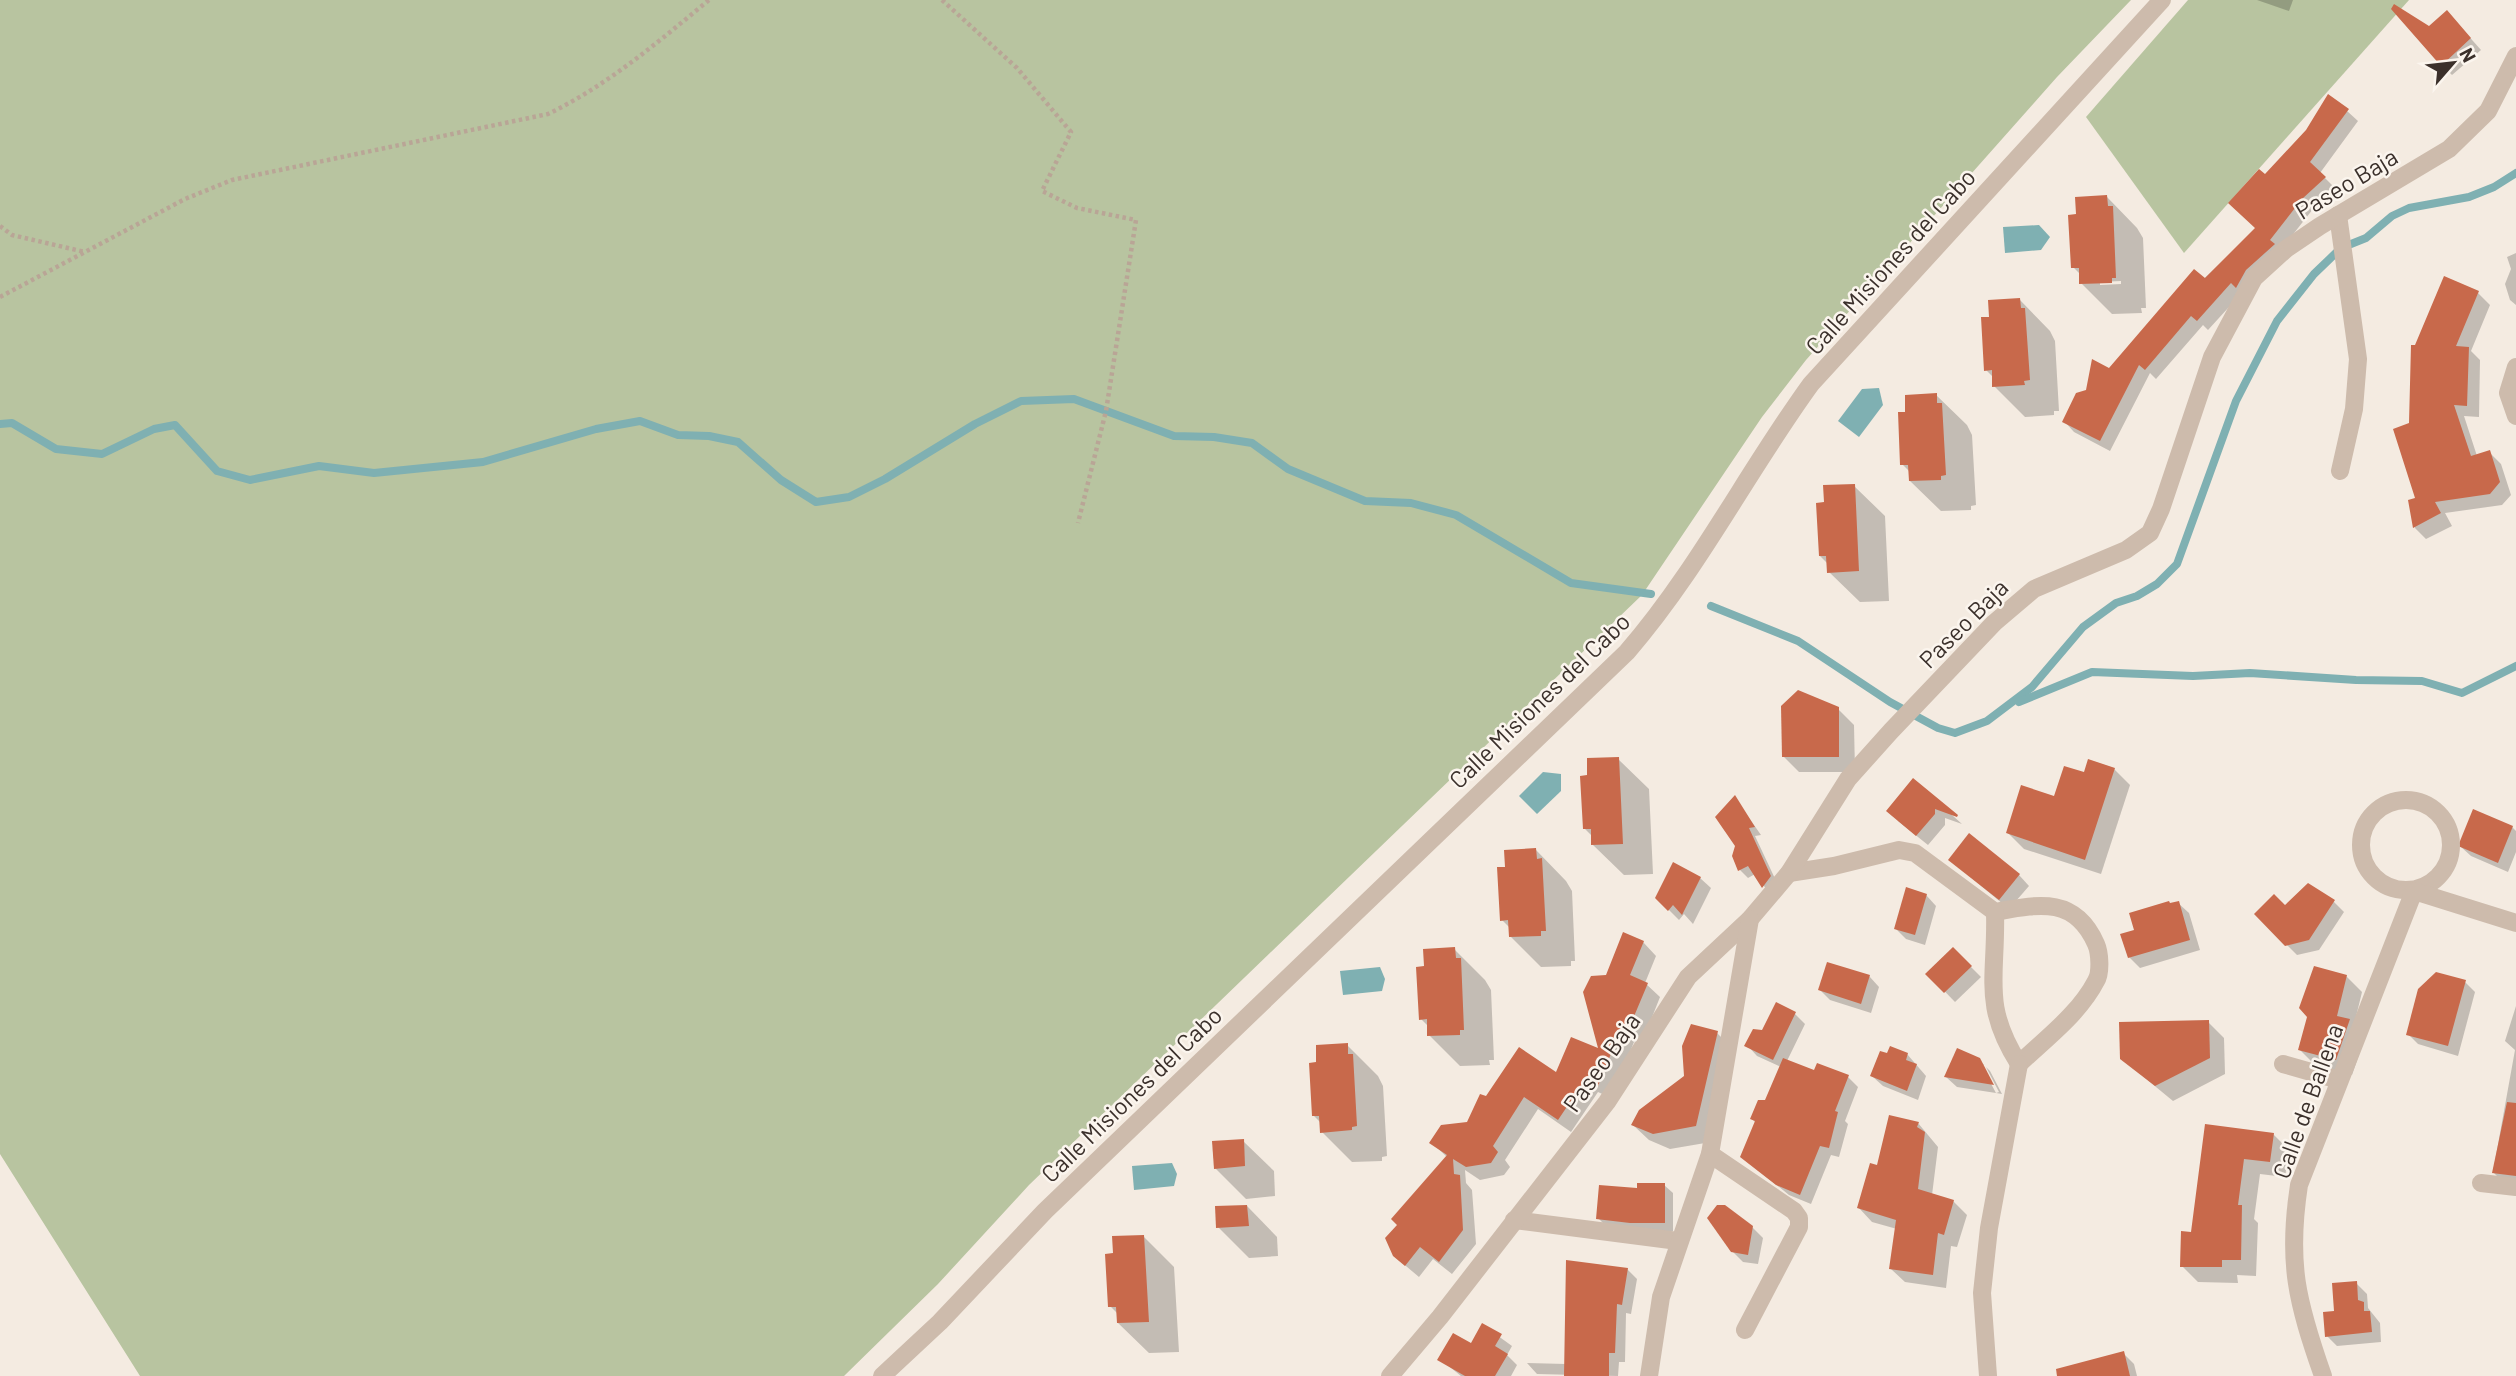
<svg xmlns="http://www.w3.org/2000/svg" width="2516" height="1376" font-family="Barlow,sans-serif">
<rect width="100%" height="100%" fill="#f4ebe1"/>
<g fill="#b8c4a0">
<polygon points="0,0 2131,0 2057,77 1806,360 1762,417 1642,595 1029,1185 938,1284 844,1376 140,1376 0,1154"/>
<polygon points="2188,0 2409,0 2184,253 2086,117"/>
</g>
<g fill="#7fb0b2">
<polygon points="2039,225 2050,237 2041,250 2005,253 2003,227"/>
<polygon points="1879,388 1883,405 1859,437 1838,421 1862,389"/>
<polygon points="1543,772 1561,774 1561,791 1537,814 1519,796"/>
<polygon points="1380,967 1385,979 1382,991 1343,995 1340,971"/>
<polygon points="1172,1163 1177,1174 1174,1186 1134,1190 1132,1166"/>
</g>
<g fill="#0003" fill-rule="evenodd">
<polygon points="2257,0 2293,0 2289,11"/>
<polygon points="2457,23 2481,50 2452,75 2442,65 2430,29"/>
<polygon points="2347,111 2358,121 2320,173 2335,188 2313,209 2280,251 2208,330 2203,325 2156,379 2150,373 2110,451 2074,432 2064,421 2087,391 2257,228 2265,177"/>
<path d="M 2107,197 L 2137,228 L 2143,238 L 2146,308 L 2141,308 L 2142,313 L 2112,314 L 2081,283 L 2081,275 L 2073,267 L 2078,216 ZM 2121,281 L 2121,284 L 2100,285 L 2100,282 Z"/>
<polygon points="2516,253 2516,305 2510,300 2505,284 2511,269 2507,257"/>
<polygon points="2478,293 2490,305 2471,351 2480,360 2479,417 2464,416 2477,456 2489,452 2501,464 2511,495 2502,505 2445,513 2452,526 2426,539 2415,528 2410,501 2418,500 2411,425"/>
<polygon points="2020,300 2050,331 2055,341 2059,411 2054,411 2054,415 2025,417 1994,386 1994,378 1986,370 1990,318"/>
<polygon points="1936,395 1967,425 1972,435 1976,505 1971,506 1971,510 1941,511 1910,481 1910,472 1902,464 1907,413"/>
<polygon points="1854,486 1885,516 1889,601 1860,602 1829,572 1828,564 1820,556 1825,504"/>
<polygon points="1838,709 1854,725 1855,772 1799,772 1783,756"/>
<polygon points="1618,759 1649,789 1653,874 1624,875 1593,845 1593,837 1585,829 1589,777"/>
<polygon points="2114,769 2130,785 2101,874 2024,849 2008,833 2085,775"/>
<polygon points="1913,780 1962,824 1945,818 1945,825 1928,845 1898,821"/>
<polygon points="1735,798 1761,835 1755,836 1778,885 1770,894 1755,874 1748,878 1740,870"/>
<polygon points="2512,827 2516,831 2516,852 2508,872 2471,856 2460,846"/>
<polygon points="1536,850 1566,881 1572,891 1575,961 1571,961 1571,966 1541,967 1510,936 1510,928 1502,920 1507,869"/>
<polygon points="1950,860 2019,875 2029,886 2009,909"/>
<polygon points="1700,878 1711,888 1693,924 1684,914 1679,920 1657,898"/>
<polygon points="1926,895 1936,906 1925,945 1906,939 1896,929"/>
<polygon points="2334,902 2344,912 2319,950 2297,955 2256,914"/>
<polygon points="2178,903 2189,913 2200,950 2140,968 2129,957 2136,931"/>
<polygon points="1643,942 1656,956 1645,983 1660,997 1641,1045 1634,1042 1611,1098 1598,1092 1571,1132 1538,1109 1505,1160 1510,1167 1504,1175 1480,1180 1465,1170 1466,1183 1472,1190 1476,1244 1452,1274 1433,1259 1419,1277 1394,1256 1399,1225 1447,1157 1431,1142 1468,1123 1487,1098 1557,1075 1601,1051 1607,977"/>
<polygon points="1454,949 1485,980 1491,990 1494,1060 1489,1060 1490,1065 1460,1066 1429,1035 1429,1027 1421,1019 1425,968"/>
<polygon points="1953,949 1981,977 1955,1002 1928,974"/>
<polygon points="1869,976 1879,987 1871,1013 1830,1000 1820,990"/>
<polygon points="2346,976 2362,992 2354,1025 2365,1037 2352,1075 2316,1066 2300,1050"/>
<polygon points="2465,982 2475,992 2458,1056 2418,1044 2408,1034"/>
<polygon points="2516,1006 2516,1184 2504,1183 2493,1172 2515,1050 2505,1041"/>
<polygon points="1795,1014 1805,1024 1787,1061 1815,1072 1848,1077 1858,1087 1845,1121 1848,1124 1839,1157 1831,1155 1811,1204 1789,1195 1742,1157 1756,1123 1752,1119 1766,1102 1781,1067 1757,1056 1747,1045"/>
<polygon points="2208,1022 2224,1038 2225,1074 2173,1101 2122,1059"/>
<polygon points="1717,1033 1733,1049 1711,1142 1670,1149 1649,1140 1633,1125 1686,1076"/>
<polygon points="1347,1045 1378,1076 1383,1086 1387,1156 1382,1157 1382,1161 1352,1162 1322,1132 1321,1123 1313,1115 1318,1064"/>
<polygon points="1907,1054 1926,1076 1918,1100 1883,1086 1872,1076"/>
<polygon points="1979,1060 1984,1065 1981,1065 1996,1093 1957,1087 1946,1077"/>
<polygon points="1986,1067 1990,1071 2002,1094 1996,1093 1999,1092"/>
<polygon points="1918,1123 1938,1147 1932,1195 1953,1201 1967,1215 1957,1247 1951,1246 1946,1288 1905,1282 1891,1269 1897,1229 1872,1222 1859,1208 1879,1167"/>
<polygon points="2207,1125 2273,1134 2289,1150 2285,1177 2260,1174 2254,1219 2258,1223 2256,1276 2237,1275 2238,1283 2198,1282 2182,1266 2193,1234"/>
<polygon points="1243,1141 1274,1171 1275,1196 1246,1199 1215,1168"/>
<polygon points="1664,1185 1673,1193 1673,1231 1640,1231 1607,1227 1598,1218 1639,1190"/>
<polygon points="1247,1206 1277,1237 1278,1256 1249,1258 1218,1227"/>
<polygon points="1752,1227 1763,1238 1758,1264 1743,1262 1732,1251"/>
<polygon points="1144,1237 1174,1267 1179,1352 1149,1353 1118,1323 1118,1314 1110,1306 1115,1255"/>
<polygon points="1627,1269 1637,1279 1631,1314 1626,1313 1625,1362 1619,1362 1618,1376 1537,1374 1527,1363 1566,1364"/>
<polygon points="2356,1283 2367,1294 2368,1308 2380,1323 2381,1342 2337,1346 2327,1336 2336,1312"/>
<polygon points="1483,1325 1512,1346 1507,1355 1517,1365 1511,1376 1461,1376 1440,1359 1471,1345"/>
<polygon points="2123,1353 2134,1364 2137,1376 2083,1376"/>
</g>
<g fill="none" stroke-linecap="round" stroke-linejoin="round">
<g stroke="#7fb0b2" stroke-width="8">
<polyline points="0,424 12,423 56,449 102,454 154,429 175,425 217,471 250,480 319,466 374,473 483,462 596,429 640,421 678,435 709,436 738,442 781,480 816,502 849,497 885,479 975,424 1021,401 1074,399 1174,436 1214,437 1252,443 1288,469 1365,501 1411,503 1456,515 1571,583 1651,594"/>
<polyline points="1711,606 1798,641 1890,702 1938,728 1955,733 1987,721 2032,687 2083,627 2116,603 2137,596 2157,584 2177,564 2236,401 2277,321 2314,274 2341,248 2366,238 2392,216 2409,208 2469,197 2494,187 2516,173"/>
<polyline points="2019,702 2092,672 2193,676 2250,673 2356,680 2422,681 2462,693 2516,666"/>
</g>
</g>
<g fill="#c8694b">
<polygon points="2394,4 2429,26 2447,10 2471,38 2441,66 2391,9"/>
<polygon points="2328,94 2349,109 2310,162 2326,177 2302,199 2270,240 2275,244 2246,270 2236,288 2231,283 2197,321 2191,316 2145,370 2139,365 2100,441 2062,422 2076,393 2086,390 2092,359 2109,368 2194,269 2205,278 2255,228 2228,203 2259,169 2265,174 2306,130"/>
<polygon points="2107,195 2108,206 2113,206 2116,278 2112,278 2112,283 2079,284 2079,268 2071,268 2068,215 2076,214 2075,197"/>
<polygon points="2444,276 2479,291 2456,346 2469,347 2467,406 2454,405 2471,456 2490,450 2500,482 2490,494 2435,502 2441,513 2413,528 2408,500 2415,498 2393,429 2409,423 2411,345 2415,345"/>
<polygon points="2020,298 2021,308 2025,308 2030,380 2024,381 2025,385 1992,387 1992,370 1984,371 1981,317 1989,317 1988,300"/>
<polygon points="1937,393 1937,403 1942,403 1946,475 1941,476 1941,480 1909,481 1908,465 1900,465 1898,412 1905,412 1905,395"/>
<polygon points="1855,484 1859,571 1827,573 1826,556 1819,556 1816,503 1824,502 1823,485"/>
<polygon points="1798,690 1839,707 1839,757 1782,757 1781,706"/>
<polygon points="1619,757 1623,844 1591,845 1591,829 1583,829 1580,776 1587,775 1587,758"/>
<polygon points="2088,759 2115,768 2085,860 2006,833 2021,785 2054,796 2064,766 2084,772"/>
<polygon points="1913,778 1958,815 1957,817 1935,809 1935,814 1916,836 1886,811"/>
<polygon points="1735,795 1755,827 1749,828 1771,876 1762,888 1748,866 1738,871 1732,856 1735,846 1715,817"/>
<polygon points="2473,809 2513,826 2498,863 2458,846"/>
<polygon points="1969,833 2020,874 1999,900 1948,860"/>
<polygon points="1536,848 1537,859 1542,858 1546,931 1541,931 1541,936 1509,937 1508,920 1500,921 1497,867 1505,867 1504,850"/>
<polygon points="1673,862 1701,877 1682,915 1673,905 1668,911 1655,898"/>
<polygon points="2308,883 2335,900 2309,940 2285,946 2254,914 2274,894 2285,905"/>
<polygon points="1906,887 1927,894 1915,935 1894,929"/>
<polygon points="2169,901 2170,903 2179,901 2190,940 2128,958 2120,934 2134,930 2129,913"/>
<polygon points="1623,932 1644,941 1630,975 1648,983 1627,1033 1620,1031 1598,1086 1585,1080 1558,1120 1524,1097 1493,1146 1498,1152 1491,1163 1466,1167 1453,1159 1454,1174 1460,1175 1463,1230 1439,1262 1420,1247 1405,1266 1393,1256 1385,1238 1397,1225 1391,1219 1447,1155 1429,1143 1441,1125 1467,1122 1480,1094 1486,1096 1519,1047 1556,1072 1571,1037 1598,1048 1583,992 1591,976 1606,975"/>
<polygon points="1455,947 1456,958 1461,958 1464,1030 1460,1030 1460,1035 1427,1036 1427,1019 1419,1020 1416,967 1424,966 1423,949"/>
<polygon points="1953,947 1972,966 1944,993 1925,974"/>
<polygon points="1827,962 1870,975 1861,1004 1818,990"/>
<polygon points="2314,966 2347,975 2337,1016 2350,1019 2336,1060 2298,1050 2307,1017 2299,1008"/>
<polygon points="2436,972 2466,980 2448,1046 2406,1035 2418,989"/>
<polygon points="1776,1002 1796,1012 1773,1060 1744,1046 1753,1029 1762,1030"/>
<polygon points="2209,1020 2210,1058 2155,1086 2120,1059 2119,1022"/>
<polygon points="1691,1024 1718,1031 1696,1126 1653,1134 1631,1125 1639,1110 1684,1076 1682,1046"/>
<polygon points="1348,1043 1348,1054 1353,1054 1357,1126 1352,1127 1352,1130 1320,1133 1319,1116 1312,1116 1309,1063 1316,1062 1316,1045"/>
<polygon points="1890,1046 1908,1053 1906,1060 1917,1064 1907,1091 1870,1076 1880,1051 1887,1053"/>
<polygon points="1957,1048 1980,1058 1994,1085 1944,1077"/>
<polygon points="1783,1058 1814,1070 1817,1063 1849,1075 1835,1111 1838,1112 1829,1148 1820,1146 1800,1195 1776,1185 1740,1157 1755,1121 1750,1119 1758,1100 1765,1100"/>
<polygon points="2507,1102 2516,1103 2516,1176 2492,1173"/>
<polygon points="1889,1115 1919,1122 1917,1127 1925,1132 1918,1189 1954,1200 1944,1235 1938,1233 1933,1275 1889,1269 1896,1220 1857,1208 1870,1163 1877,1165"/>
<polygon points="2205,1124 2274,1133 2270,1162 2244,1159 2238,1205 2242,1205 2241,1260 2222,1260 2222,1267 2180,1267 2181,1231 2191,1232"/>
<polygon points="1244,1139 1245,1166 1214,1169 1212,1141"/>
<polygon points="1637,1183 1665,1183 1665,1223 1630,1223 1596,1219 1599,1185 1637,1188"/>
<polygon points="1247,1205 1249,1226 1216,1228 1215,1206"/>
<polygon points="1717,1205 1725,1205 1753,1226 1748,1255 1731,1252 1707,1218"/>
<polygon points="1144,1235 1149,1322 1117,1323 1116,1307 1108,1307 1105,1254 1113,1253 1112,1236"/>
<polygon points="1566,1260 1628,1268 1622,1305 1617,1304 1615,1353 1609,1353 1609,1376 1564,1376"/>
<polygon points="2357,1281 2358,1300 2364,1302 2364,1311 2370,1311 2372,1332 2325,1337 2323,1312 2334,1311 2332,1283"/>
<polygon points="1482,1323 1502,1334 1495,1346 1508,1354 1495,1376 1465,1376 1437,1360 1453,1333 1471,1343"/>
<polygon points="2124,1351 2130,1376 2057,1376 2056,1369"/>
</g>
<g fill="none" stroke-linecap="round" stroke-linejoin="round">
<g stroke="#b9a596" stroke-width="4.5" stroke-dasharray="3.5 3.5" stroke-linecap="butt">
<polyline points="942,0 1017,68 1071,132 1042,191 1077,208 1136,220 1106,411 1078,523"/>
<polyline points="0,226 12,235 85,252"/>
<path d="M 0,297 L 185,199 L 232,180 L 548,114 C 608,85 658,42 709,0"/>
</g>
<g stroke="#cdbbac" stroke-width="18">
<polyline points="2338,215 2358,359 2354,409 2340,471"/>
<polyline points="2516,367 2508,393 2516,416"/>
<circle cx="2406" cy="845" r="45"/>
<path d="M 1789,873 L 1834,866 L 1899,850 L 1915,853 L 1995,912 C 2039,904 2075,896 2096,944 C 2100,953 2101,973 2096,981 C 2079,1014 2045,1039 2019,1064"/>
<path d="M 1995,912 C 1997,977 1981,1004 2019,1064"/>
<polyline points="2283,1064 2339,1080"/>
<polyline points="1710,1154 1794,1211 1799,1218 1799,1227 1745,1330"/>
<polyline points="2481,1183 2516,1187"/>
<polyline points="1514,1220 1678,1241"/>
<path d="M 882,1376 L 940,1322 L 1045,1211 L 1627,652 C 1698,570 1747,472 1811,384 L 2162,0"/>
<polyline points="1390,1376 1440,1317 1607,1102 1688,977 1750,919 1789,873 1848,779 1891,731 1994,623 2034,589 2126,550 2150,533 2161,509 2212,357 2254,278 2286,249 2320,226 2449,149 2488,111 2516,56"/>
<polyline points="1649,1376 1661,1297 1710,1154 1750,919"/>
<polyline points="1988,1376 1982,1293 1989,1228 2019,1064"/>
<path d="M 2323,1376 C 2297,1302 2287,1263 2299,1185 L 2414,891 L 2516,923"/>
</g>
</g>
<g text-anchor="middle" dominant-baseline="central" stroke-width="5" stroke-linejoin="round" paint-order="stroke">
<g font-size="24" fill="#3b302b" stroke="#fbf5ee">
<text transform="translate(2346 183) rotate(-31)">Paseo Baja</text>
<text transform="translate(1890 261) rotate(-48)">Calle Misiones del Cabo</text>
<text transform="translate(1963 623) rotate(-45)">Paseo Baja</text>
<text transform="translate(1539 700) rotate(-44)">Calle Misiones del Cabo</text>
<text transform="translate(1601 1062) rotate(-55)">Paseo Baja</text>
<text transform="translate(1131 1094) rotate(-44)">Calle Misiones del Cabo</text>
<text transform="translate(2307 1101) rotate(-70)">Calle de Ballena</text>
</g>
</g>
<g transform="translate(2453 63) rotate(62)" stroke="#fbf5ee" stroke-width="5" paint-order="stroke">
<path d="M0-5L12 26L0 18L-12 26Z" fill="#3b302b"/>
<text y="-10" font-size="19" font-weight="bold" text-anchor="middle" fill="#3b302b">N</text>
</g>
</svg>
